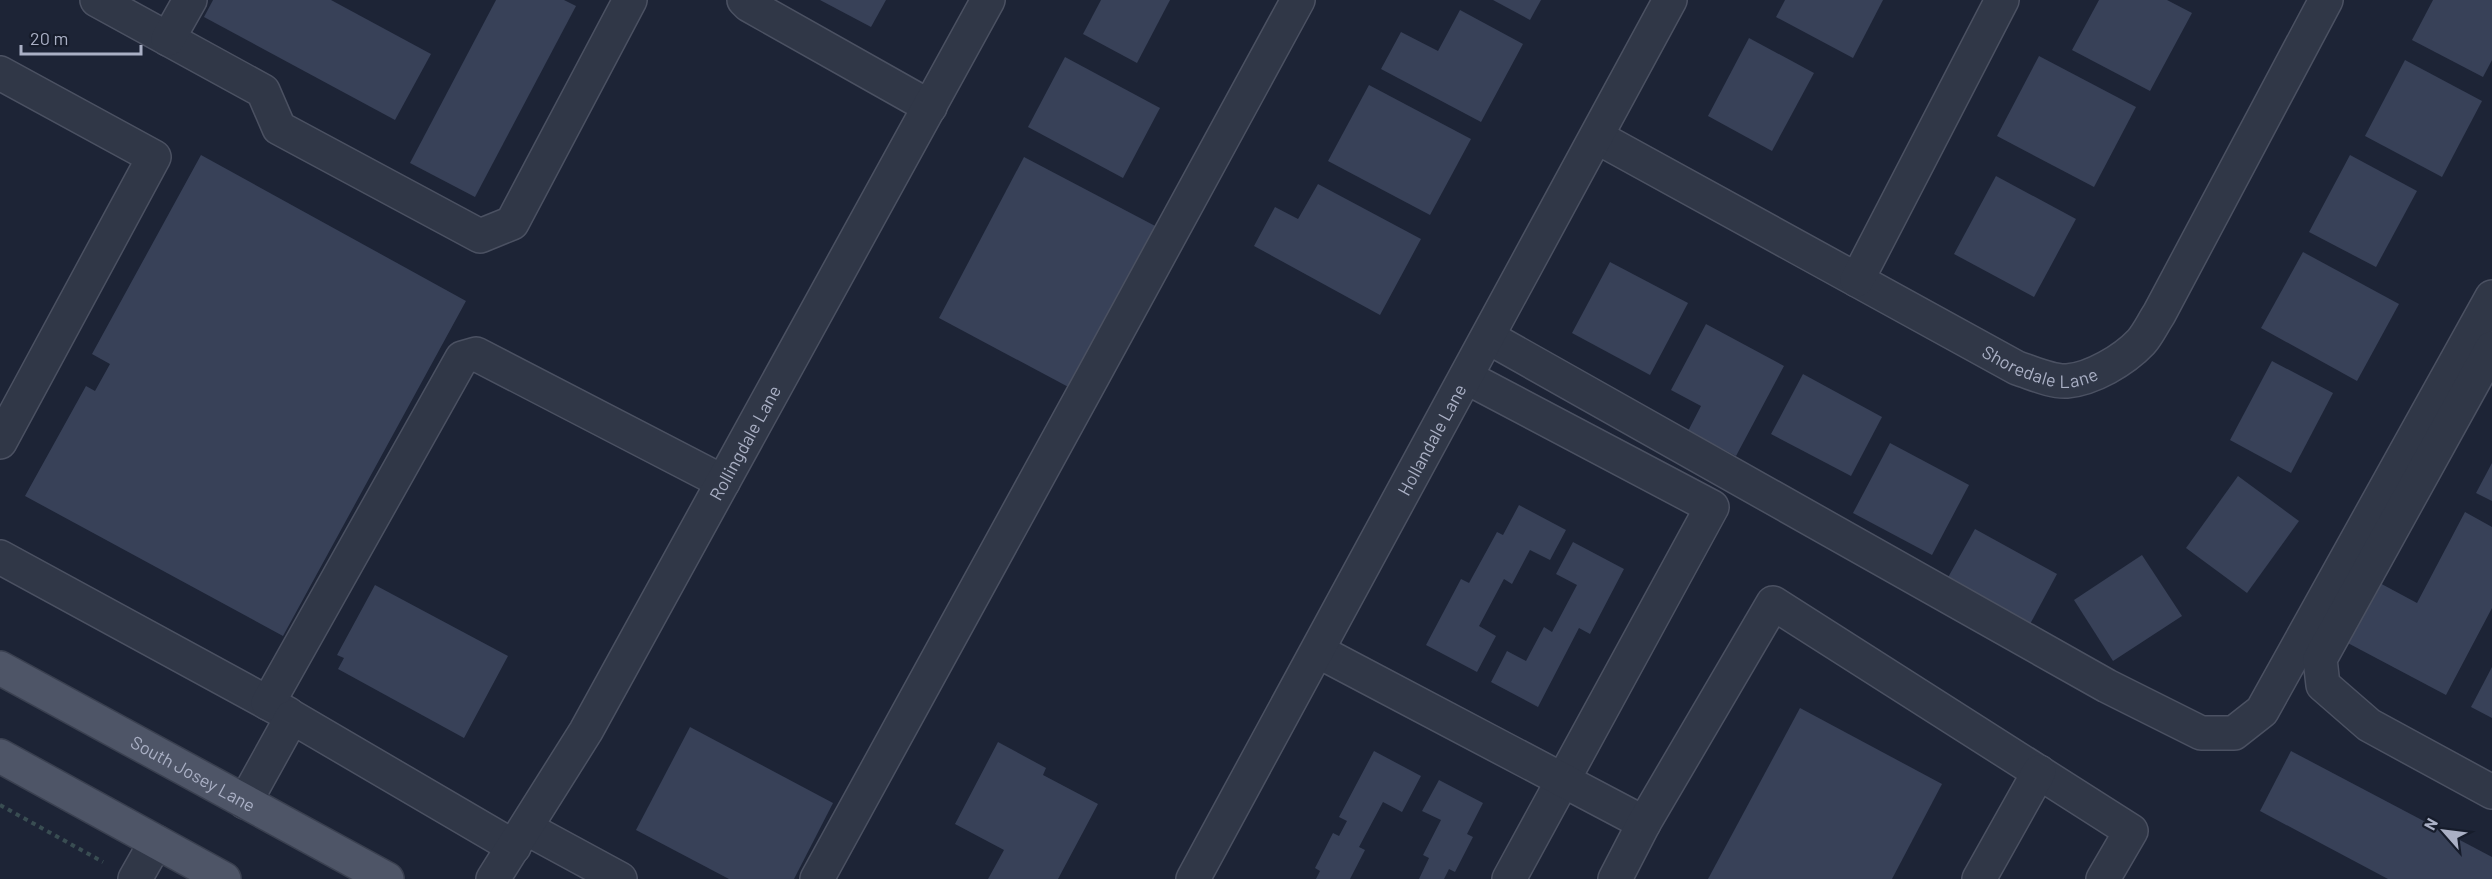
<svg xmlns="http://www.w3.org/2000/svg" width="2492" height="879" font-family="Barlow,sans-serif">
<rect width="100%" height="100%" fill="#1d2436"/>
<g fill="#384158">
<polygon points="213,0 331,0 431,54 395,120 204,17"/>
<polygon points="496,0 564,0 576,6 475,197 410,163"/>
<polygon points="820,0 886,0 871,27"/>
<polygon points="1101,0 1170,0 1137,63 1083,34"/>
<polygon points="1493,0 1541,0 1530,20"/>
<polygon points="1785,0 1883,0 1853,58 1776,17"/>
<polygon points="2099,0 2167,0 2192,13 2150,91 2072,50"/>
<polygon points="2433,0 2492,0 2492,60 2483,77 2412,40"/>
<polygon points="1460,10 1523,44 1481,122 1381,69 1401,32 1438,51"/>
<polygon points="1749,38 1814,73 1772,151 1708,116"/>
<polygon points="2039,56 2136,107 2094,187 1997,136"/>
<polygon points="1065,57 1160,108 1123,178 1028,127"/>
<polygon points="2405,60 2482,101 2442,177 2365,136"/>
<polygon points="1369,85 1471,139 1430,215 1328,161"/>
<polygon points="201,155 466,301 283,636 25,496 86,386 95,391 110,364 92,354"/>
<polygon points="2350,155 2417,191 2376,267 2309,232"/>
<polygon points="1024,157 1159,228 1074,390 939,318"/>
<polygon points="1996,176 2076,219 2034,297 1954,254"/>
<polygon points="1318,184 1421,239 1380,315 1254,246 1275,207 1298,219"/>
<polygon points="2303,252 2399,304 2357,381 2261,328"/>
<polygon points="1610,262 1688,303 1650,375 1572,333"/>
<polygon points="1706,324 1784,366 1736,456 1688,431 1701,406 1671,390"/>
<polygon points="2272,361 2333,393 2291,473 2230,440"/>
<polygon points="1803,374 1882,417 1851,476 1771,434"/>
<polygon points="1890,443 1969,485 1932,555 1853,513"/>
<polygon points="2492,463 2492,501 2476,493"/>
<polygon points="2238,476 2299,521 2247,593 2186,548"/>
<polygon points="1519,505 1566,530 1550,560 1530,550 1512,584 1504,579 1479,626 1496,636 1477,672 1426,645 1461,579 1469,583 1497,532 1503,535"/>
<polygon points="2465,512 2492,527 2492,608 2446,695 2344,641 2376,581 2417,603"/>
<polygon points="1975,529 2057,574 2029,626 1946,581"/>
<polygon points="1573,542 1624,569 1590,634 1579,628 1538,707 1491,682 1507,651 1526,661 1544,627 1552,632 1577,585 1556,574"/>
<polygon points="2142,555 2182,616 2113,661 2074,600"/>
<polygon points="375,585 508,656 464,738 338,669 344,658 337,655"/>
<polygon points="2492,667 2492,718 2471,707"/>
<polygon points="1800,708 1942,784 1892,879 1708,879"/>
<polygon points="690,727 833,803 794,879 729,879 636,830"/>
<polygon points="998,742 1046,768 1043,775 1098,804 1058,879 988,879 1004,850 955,824"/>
<polygon points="1374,751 1421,776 1402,812 1383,802 1359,847 1365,850 1350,879 1316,879 1320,871 1315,868 1333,833 1339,836 1347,821 1339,817"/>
<polygon points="2291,751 2492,857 2492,879 2388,879 2260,811"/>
<polygon points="1439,780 1483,803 1467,834 1473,837 1455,872 1449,869 1444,879 1419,879 1429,858 1423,855 1441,820 1422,811"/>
</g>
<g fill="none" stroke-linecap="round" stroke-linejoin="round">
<defs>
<g id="minor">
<polyline points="97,0 263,91 279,128 480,236 512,223 630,0"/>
<polyline points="744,0 749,5 930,107"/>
<polyline points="168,39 190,0"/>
<polyline points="0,73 154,157 0,442"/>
<path id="s1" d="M 1597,137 L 2017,368 C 2033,373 2051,382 2067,381 C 2092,379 2124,360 2141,342 C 2148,334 2153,323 2159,314 L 2326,0"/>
<polyline points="1857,280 2002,0"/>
<polyline points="1488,337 2107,686 2201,733 2234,733 2262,711 2492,297"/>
<polyline points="2492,348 2320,659 2323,685 2369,725 2492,792"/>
<polyline points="1466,377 1712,507 1509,879"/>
<polyline points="0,557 288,714"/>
<polyline points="1318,651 1644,823"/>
<polyline points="268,703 462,358 476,354 723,482"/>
<polyline points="245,802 292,717 514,847"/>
<polyline points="526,828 620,879"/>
<polyline points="135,879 156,842"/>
<path id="s2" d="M 493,879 L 586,731 L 988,0"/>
<path d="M 817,879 C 976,586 1140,294 1298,0"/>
<path id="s3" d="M 1193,879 L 1670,0"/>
<polyline points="1615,879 1644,823 1773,603 2131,831 2103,879"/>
<polyline points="1979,879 2039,772"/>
</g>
<g id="major">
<path id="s4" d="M 0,668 L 387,879"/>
<polyline points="0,756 224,879"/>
</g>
</defs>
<use href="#minor" stroke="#4b5162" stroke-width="36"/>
<use href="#major" stroke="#3a4050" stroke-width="36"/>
<polyline stroke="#394d52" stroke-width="4" stroke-dasharray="4.5 4.5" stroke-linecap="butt" points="0,805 103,862"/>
<use href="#minor" stroke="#303747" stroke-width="33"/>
<use href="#major" stroke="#4e5567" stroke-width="33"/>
</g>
<g text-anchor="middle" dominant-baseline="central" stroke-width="5" stroke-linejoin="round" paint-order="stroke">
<g font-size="18" fill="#aab0c5" stroke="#161c2b">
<text stroke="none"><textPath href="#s1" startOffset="502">Shoredale Lane</textPath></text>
<text stroke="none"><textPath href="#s3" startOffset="500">Hollandale Lane</textPath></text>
<text stroke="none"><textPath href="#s2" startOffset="504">Rollingdale Lane</textPath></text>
<text stroke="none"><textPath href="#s4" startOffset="220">South Josey Lane</textPath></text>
</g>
</g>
<g transform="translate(2444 831) rotate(298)" stroke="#161c2b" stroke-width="4.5" paint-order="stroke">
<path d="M0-4.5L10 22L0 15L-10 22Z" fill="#aab0c5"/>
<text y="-9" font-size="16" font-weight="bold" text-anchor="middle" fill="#aab0c5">N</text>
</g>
<path d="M21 45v9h120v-9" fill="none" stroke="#aab0c5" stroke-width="3"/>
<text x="30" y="45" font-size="18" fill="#aab0c5" stroke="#161c2b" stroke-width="4.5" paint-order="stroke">20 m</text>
</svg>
